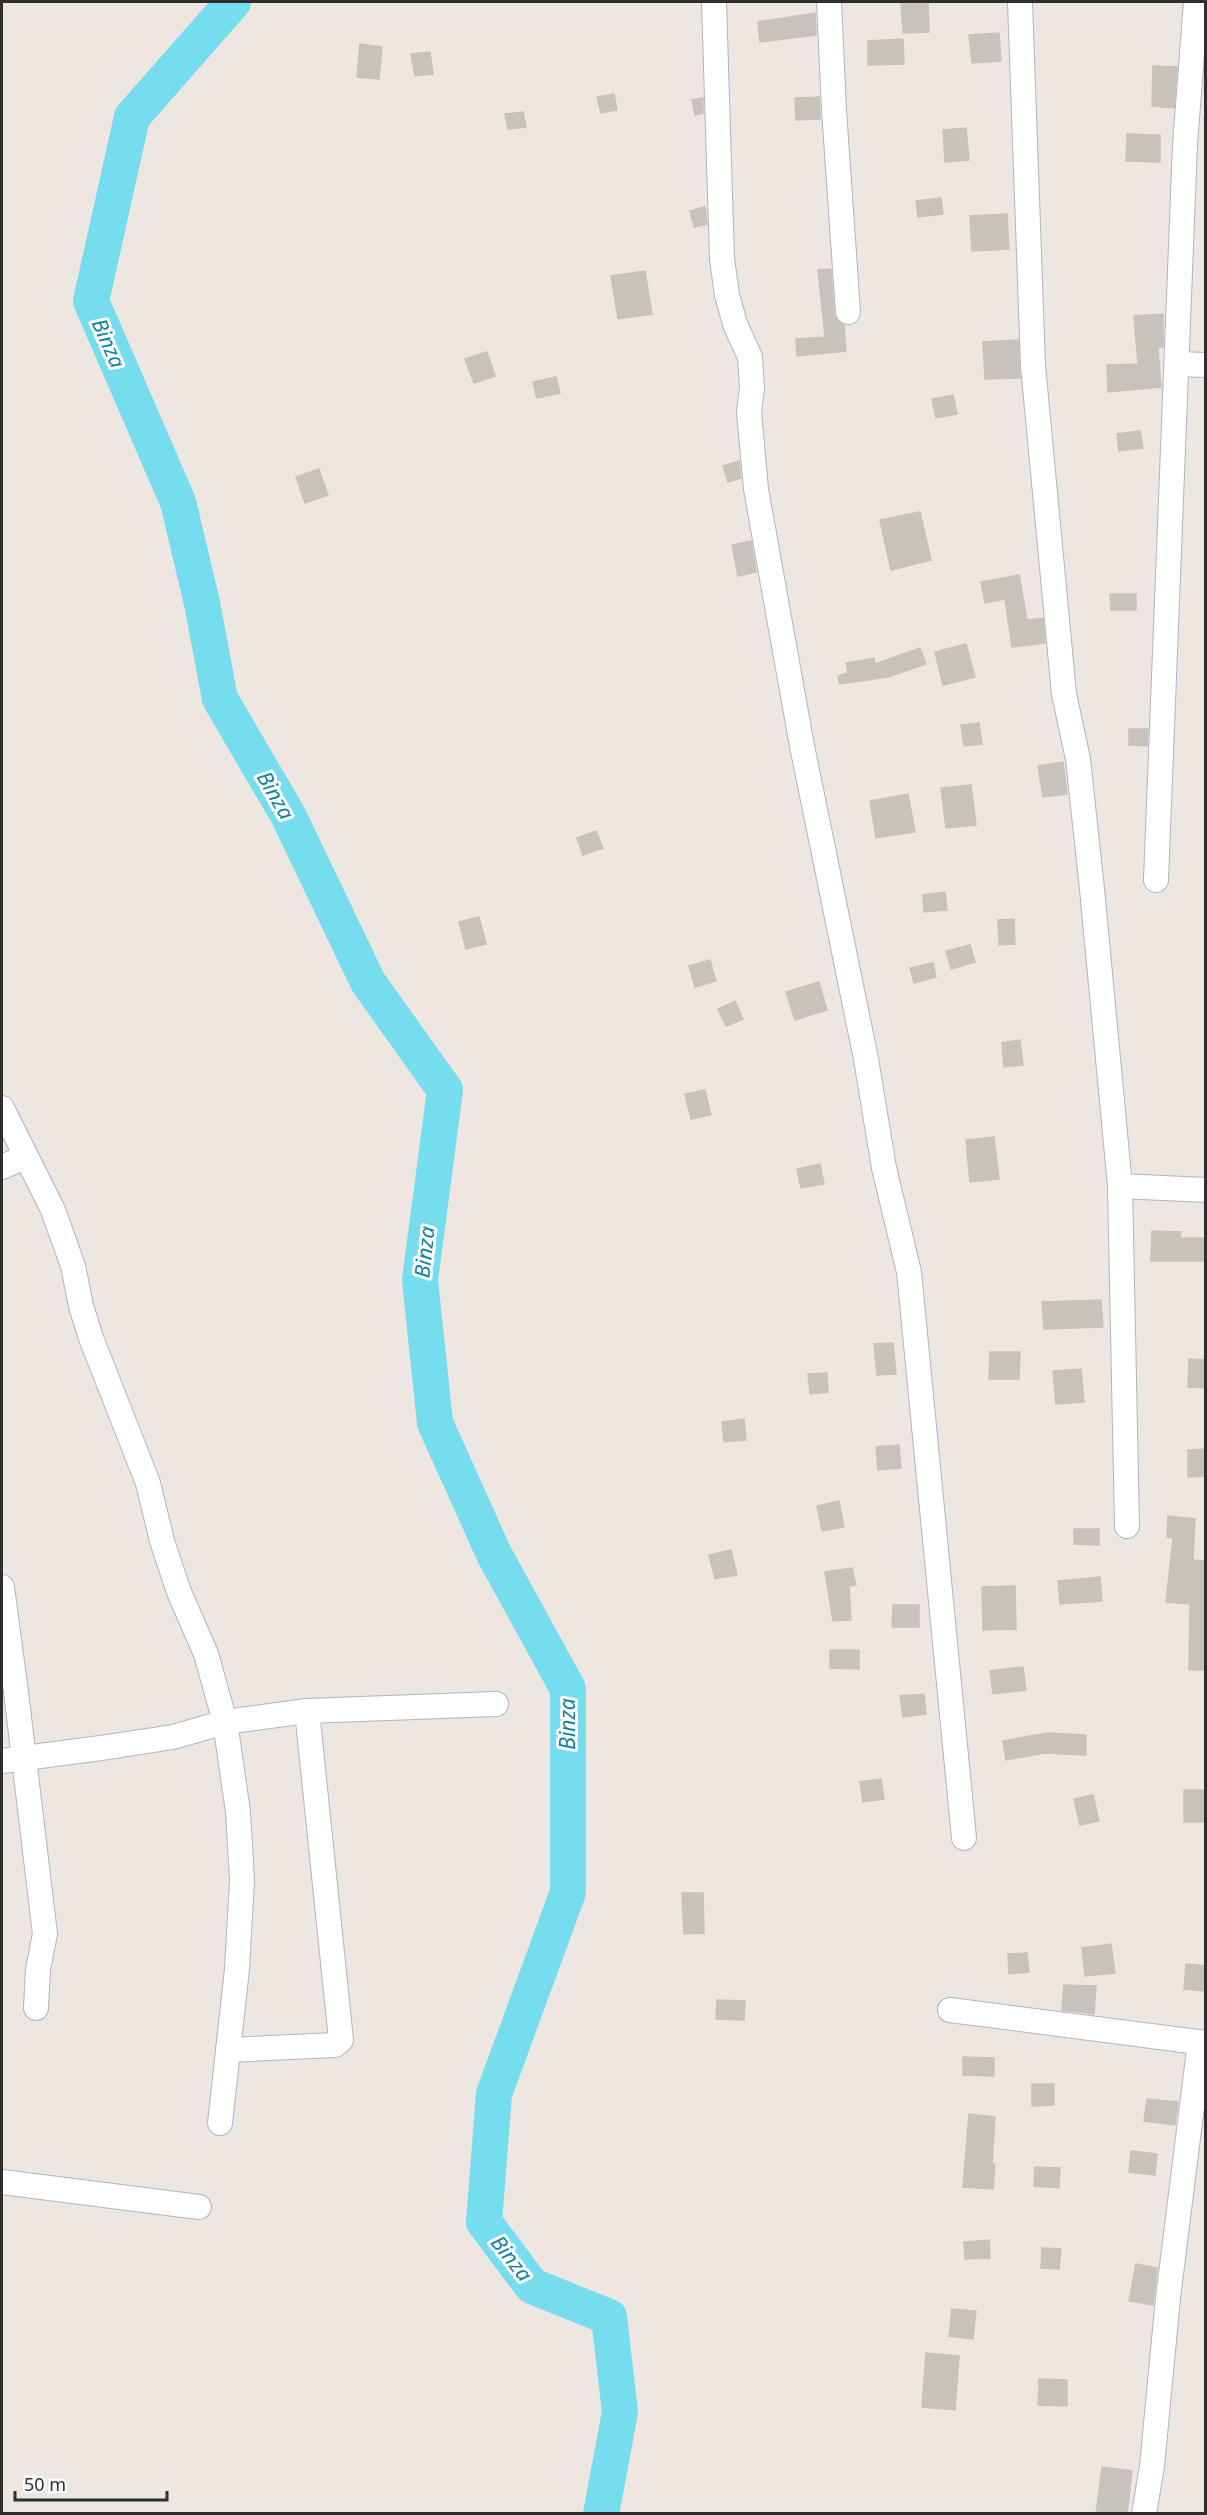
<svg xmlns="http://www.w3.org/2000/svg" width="1207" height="2515" font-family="'Noto Sans',sans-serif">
<rect width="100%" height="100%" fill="#eee7e1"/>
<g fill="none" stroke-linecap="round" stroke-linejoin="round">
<polyline stroke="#76ddee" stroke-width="36" points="233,2 132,117 91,301 178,502 202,603 220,699 288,815 368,982 445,1090 420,1280 435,1423 494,1554 568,1689 568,1892 494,2094 484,2222 532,2286 609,2317 620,2412 601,2514"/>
</g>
<g fill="#c7c2bc" stroke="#cac2ba" stroke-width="1.5">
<polygon points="928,2 929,32 903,33 901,3"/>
<polygon points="815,13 816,35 760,42 758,22"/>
<polygon points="999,33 1001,61 972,63 969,35"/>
<polygon points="903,39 904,64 868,65 868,41"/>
<polygon points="360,44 382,47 379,79 357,77"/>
<polygon points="430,52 433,74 415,76 411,54"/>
<polygon points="1153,66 1177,67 1174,108 1152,106"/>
<polygon points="614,94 617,110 601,113 597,97"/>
<polygon points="819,97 820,119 796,120 795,98"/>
<polygon points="703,98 703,113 695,115 692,100"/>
<polygon points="523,112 526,127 508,129 505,114"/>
<polygon points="966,128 969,160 945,162 943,130"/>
<polygon points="1127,134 1160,135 1160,162 1126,161"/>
<polygon points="941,198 943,214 918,217 916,201"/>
<polygon points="705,207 707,224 694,227 690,211"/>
<polygon points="1007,214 1009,249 972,251 970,216"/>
<polygon points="831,269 834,314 837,320 844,325 846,351 797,356 796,339 825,337 818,270"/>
<polygon points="645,271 652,314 618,319 611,276"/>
<polygon points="1163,314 1163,347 1158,348 1161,387 1108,392 1107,365 1138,364 1134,316"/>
<polygon points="1018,340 1020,378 985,379 983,342"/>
<polygon points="487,352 495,376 474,383 465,359"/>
<polygon points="556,377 560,393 537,398 533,382"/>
<polygon points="953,395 957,414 936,418 932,399"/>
<polygon points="1140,431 1143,448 1119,451 1117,434"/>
<polygon points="739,461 741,478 728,482 723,466"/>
<polygon points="319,469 328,495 305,503 296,477"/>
<polygon points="920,512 931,560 891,570 880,520"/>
<polygon points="751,541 756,572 738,576 732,545"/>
<polygon points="1019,575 1027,620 1043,618 1045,643 1012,647 1005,599 985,603 981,582"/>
<polygon points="1110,594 1136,594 1136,610 1111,610"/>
<polygon points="966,644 975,677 943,685 935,652"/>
<polygon points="920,648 926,664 888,677 840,684 838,676 848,673 846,663 874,658 875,664"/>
<polygon points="979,723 982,744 964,746 961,725"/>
<polygon points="1129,729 1148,729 1147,746 1129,745"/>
<polygon points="1063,762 1067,794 1043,797 1038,766"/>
<polygon points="971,785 976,825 946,828 941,788"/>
<polygon points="908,794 915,832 876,838 870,801"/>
<polygon points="596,831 603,848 583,855 577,838"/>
<polygon points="945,892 947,910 924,912 923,895"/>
<polygon points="479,917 486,944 466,949 459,922"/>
<polygon points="1014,919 1015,944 999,945 998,920"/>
<polygon points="970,945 975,962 951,969 946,951"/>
<polygon points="710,960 716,981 695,987 689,966"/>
<polygon points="933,963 936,977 914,983 910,968"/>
<polygon points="819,982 827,1010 795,1020 786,992"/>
<polygon points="735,1001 743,1019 726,1026 718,1009"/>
<polygon points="1020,1040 1023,1065 1004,1067 1002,1043"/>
<polygon points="705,1090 711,1115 691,1119 685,1094"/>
<polygon points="994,1137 999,1179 970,1182 966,1140"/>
<polygon points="820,1164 824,1184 801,1188 797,1169"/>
<polygon points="1152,1231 1181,1232 1180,1238 1206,1238 1206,1261 1151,1261"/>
<polygon points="1101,1300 1103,1327 1044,1329 1042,1302"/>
<polygon points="893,1343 896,1374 877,1375 874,1344"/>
<polygon points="990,1352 1020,1352 1019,1379 989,1379"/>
<polygon points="1189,1359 1206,1360 1206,1388 1188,1387"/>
<polygon points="1081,1369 1084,1402 1056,1404 1053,1371"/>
<polygon points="827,1373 828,1392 810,1394 808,1374"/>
<polygon points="744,1419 746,1440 724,1442 722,1422"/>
<polygon points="899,1445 901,1468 878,1470 876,1447"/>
<polygon points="1206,1449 1206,1476 1188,1477 1188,1450"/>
<polygon points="839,1501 844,1527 822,1531 817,1506"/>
<polygon points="1168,1516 1195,1519 1193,1560 1206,1561 1206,1670 1189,1670 1190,1604 1166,1602 1173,1538 1167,1537"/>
<polygon points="1074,1529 1099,1529 1099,1545 1074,1544"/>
<polygon points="731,1550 737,1575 715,1579 709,1555"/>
<polygon points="852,1568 856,1585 849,1586 851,1620 833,1621 825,1572"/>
<polygon points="1100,1577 1102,1601 1060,1604 1058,1581"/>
<polygon points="1015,1586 1016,1629 983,1630 982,1587"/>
<polygon points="893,1605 919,1605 919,1627 892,1627"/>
<polygon points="830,1650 859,1650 859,1669 830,1668"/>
<polygon points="1023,1667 1026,1690 993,1694 990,1671"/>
<polygon points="924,1694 926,1714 903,1717 900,1696"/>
<polygon points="1047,1733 1086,1735 1086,1755 1045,1753 1006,1760 1003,1741"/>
<polygon points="881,1779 884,1799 863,1802 860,1782"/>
<rect x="1184" y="1790" width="22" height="32"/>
<polygon points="1093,1795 1099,1821 1080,1825 1074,1799"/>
<polygon points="682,1893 703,1893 704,1933 684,1934"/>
<polygon points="1111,1944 1115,1973 1085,1976 1082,1948"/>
<polygon points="1027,1953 1029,1972 1009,1974 1008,1954"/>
<polygon points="1186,1964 1206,1966 1206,1991 1184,1989"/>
<polygon points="1064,1985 1096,1986 1094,2014 1062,2010"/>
<polygon points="717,2000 745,2001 744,2020 716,2019"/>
<polygon points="963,2057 994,2058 994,2076 963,2075"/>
<polygon points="1032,2084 1054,2084 1054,2105 1032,2106"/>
<polygon points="1147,2099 1178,2102 1175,2125 1144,2121"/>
<polygon points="969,2114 995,2117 992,2164 995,2164 993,2189 963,2187"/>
<polygon points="1131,2151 1157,2154 1155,2175 1129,2172"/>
<polygon points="1035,2167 1060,2168 1059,2188 1034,2186"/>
<polygon points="989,2240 990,2258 965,2259 964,2242"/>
<polygon points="1042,2248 1061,2249 1059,2269 1041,2268"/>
<polygon points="1136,2264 1157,2268 1153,2305 1129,2301"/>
<polygon points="952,2309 976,2311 973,2339 949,2336"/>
<polygon points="926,2353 959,2356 955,2410 922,2407"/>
<polygon points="1039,2379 1067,2380 1067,2406 1038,2405"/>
<polygon points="1102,2467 1132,2471 1127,2514 1096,2514"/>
</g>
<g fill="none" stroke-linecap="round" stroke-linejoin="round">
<defs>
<g id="minor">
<polyline points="714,2 722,259 727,295 735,324 750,357 752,388 749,412 756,489 802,746 866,1059 884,1168 909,1272 964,1838"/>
<polyline points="829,2 834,110 848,312"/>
<polyline points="1020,2 1033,366 1064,694 1078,759 1092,889 1120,1186 1127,1526"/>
<polyline points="1177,364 1206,365"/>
<polyline points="1156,880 1185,144 1196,2"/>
<polyline points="2,1108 53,1210 73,1266 81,1306 91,1338 148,1483 162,1541 179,1592 206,1654 225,1722 238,1812 242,1880 237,1969 220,2123"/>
<polyline points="2,1167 25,1157"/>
<polyline points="1120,1186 1206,1190"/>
<polyline points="2,1587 16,1692 45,1934 38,1969 36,2008"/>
<polyline points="2,1761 101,1748 173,1737 225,1722 307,1711 496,1704"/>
<polyline points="950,2010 1206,2043"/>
<polyline points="228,2050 335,2045 341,2040 307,1711"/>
<polyline points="2,2182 199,2207"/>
<polyline points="1144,2514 1152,2466 1168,2298 1200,2042"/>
</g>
</defs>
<use href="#minor" stroke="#b1b5bd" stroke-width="26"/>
<use href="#minor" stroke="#fff" stroke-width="24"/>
</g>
<g text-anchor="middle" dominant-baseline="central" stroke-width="6" stroke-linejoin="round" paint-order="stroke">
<g font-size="21" font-style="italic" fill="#0f80a0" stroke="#fff">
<text transform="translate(109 343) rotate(66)">Binza</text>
<text transform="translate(276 795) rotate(60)">Binza</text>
<text transform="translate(424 1252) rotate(-84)">Binza</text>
<text transform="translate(567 1724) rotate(-90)">Binza</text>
<text transform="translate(512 2258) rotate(52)">Binza</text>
</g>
</g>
<rect width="1207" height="2515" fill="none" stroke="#2e2e2e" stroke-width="6"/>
<path d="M15 2491v9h152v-9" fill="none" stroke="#2e2e2e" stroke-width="3"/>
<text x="24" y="2491" font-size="18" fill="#2e2e2e" stroke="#ffffff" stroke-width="4.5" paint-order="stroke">50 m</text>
</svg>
